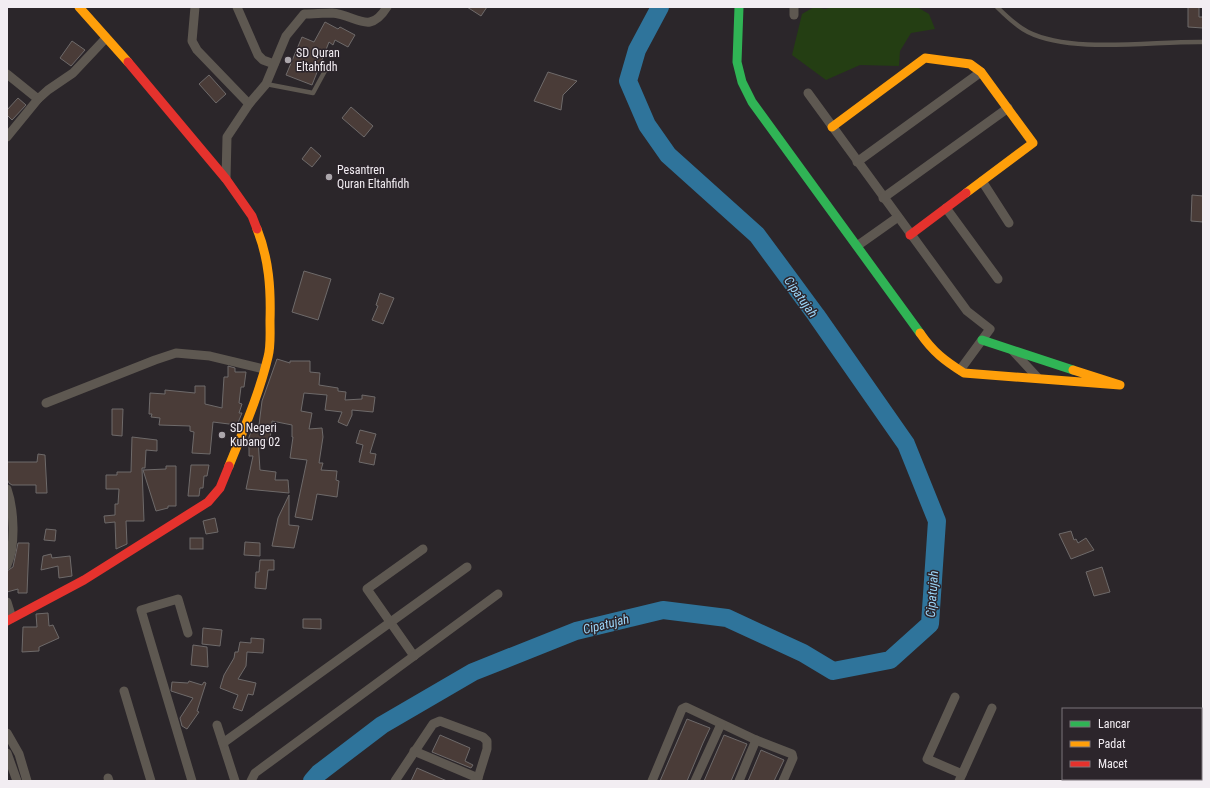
<svg xmlns="http://www.w3.org/2000/svg" width="1210" height="788" font-family="'Roboto Condensed',sans-serif">
<rect width="100%" height="100%" fill="#2b262a"/>
<polygon fill="#243e13" points="814,7 825,9 832,7 917,7 929,14 935,29 911,33 900,51 899,66 860,65 826,80 792,55 802,14"/>
<g fill="none" stroke-linecap="round" stroke-linejoin="round">
<polyline stroke="#2f749b" stroke-width="18" points="312,781 319,773 382,725 473,672 576,631 663,610 727,618 803,653 833,671 890,660 930,624 937,521 906,444 816,315 757,235 668,155 647,125 628,81 637,50 660,7"/>
</g>
<g fill="#4a3c38" stroke="#6e6a6a">
<polygon points="467,7 487,7 481,16"/>
<polygon points="1188,7 1199,7 1199,17 1203,17 1203,28 1188,27"/>
<polygon points="325,22 338,29 340,27 355,35 348,47 335,40 333,45 329,42 312,85 286,75 302,37 314,42"/>
<polygon points="72,41 85,50 71,66 60,58"/>
<polygon points="548,72 577,81 563,95 561,110 534,101"/>
<polygon points="209,75 226,94 216,103 199,84"/>
<polygon points="18,98 26,105 12,120 7,115 7,110"/>
<polygon points="351,107 373,126 364,137 342,118"/>
<polygon points="311,147 321,156 312,167 302,159"/>
<polygon points="1192,195 1203,196 1203,222 1191,221"/>
<polygon points="304,271 331,279 318,320 292,312"/>
<polygon points="380,293 394,298 383,324 372,320 378,306 376,305"/>
<polygon points="277,359 290,363 290,361 310,361 310,372 320,373 319,385 338,388 338,391 346,392 345,400 362,399 362,395 375,397 373,412 352,410 352,415 347,426 338,422 342,412 325,410 327,395 304,393 301,411 312,413 309,429 322,428 323,437 319,463 323,463 321,470 337,471 336,480 339,481 337,497 317,494 312,520 295,517 307,460 290,458 293,437 292,437 292,425 272,421 270,440 258,439 260,470 276,472 275,480 288,480 289,493 246,489 253,456 249,456 249,437 254,425 259,425 262,401"/>
<polygon points="228,366 235,368 235,372 246,372 244,387 241,387 239,403 242,404 239,413 242,413 237,425 213,422 210,454 192,453 194,432 190,431 190,426 159,425 160,418 151,417 152,414 149,414 150,393 165,394 165,390 195,393 195,386 205,386 205,404 222,408 224,377 228,377"/>
<polygon points="112,409 123,409 122,436 112,435"/>
<polygon points="360,430 376,434 370,453 376,454 374,465 359,462 363,445 356,443"/>
<polygon points="132,437 157,440 157,451 146,450 145,468 142,468 144,521 126,521 127,544 116,549 115,522 105,523 104,516 115,515 115,504 118,504 119,489 106,489 106,475 117,475 117,472 131,472"/>
<polygon points="38,454 45,455 47,493 36,493 36,485 12,485 9,483 7,479 7,462 37,462"/>
<polygon points="191,465 209,465 207,476 204,476 203,488 200,488 199,496 188,496"/>
<polygon points="166,466 176,466 176,506 168,506 168,508 156,511 143,470 166,469"/>
<polygon points="289,495 289,525 299,526 294,548 272,546 278,518"/>
<polygon points="215,518 218,532 206,534 203,521"/>
<polygon points="46,529 56,530 55,541 44,540"/>
<polygon points="1071,531 1074,540 1076,539 1078,543 1086,538 1094,550 1071,559 1059,534"/>
<rect x="190" y="538" width="13" height="11"/>
<polygon points="245,542 260,543 260,556 244,555"/>
<polygon points="18,543 29,543 27,593 18,593 18,589 7,592 7,571 13,567"/>
<polygon points="51,554 52,558 70,556 72,576 59,578 58,566 41,570 43,556"/>
<polygon points="260,560 274,560 274,570 268,570 266,589 255,588 256,572 259,572"/>
<polygon points="1102,567 1110,592 1094,596 1086,572"/>
<polygon points="48,613 49,626 53,625 59,638 39,647 39,651 22,652 23,627 37,627 36,614"/>
<polygon points="303,619 321,619 321,629 303,628"/>
<polygon points="203,628 222,630 220,646 202,644"/>
<polygon points="251,638 264,639 263,653 247,652 246,666 238,679 256,683 253,695 248,694 242,711 233,708 238,695 220,688 224,675 234,658 235,652 238,652 240,642 251,643"/>
<polygon points="193,645 207,647 208,667 191,665"/>
<polygon points="189,681 202,685 204,682 206,683 197,711 199,712 187,729 182,726 180,718 193,698 171,691 172,682 188,683"/>
<polygon points="687,719 710,728 703,743 687,781 660,781"/>
<polygon points="440,735 470,748 465,761 473,765 471,768 432,752"/>
<polygon points="724,735 747,744 731,781 704,781"/>
<polygon points="761,750 784,760 774,781 748,781"/>
<polygon points="417,768 424,771 447,781 411,781"/>
</g>
<g fill="none" stroke-linecap="round" stroke-linejoin="round">
<g stroke="#5e5851" stroke-width="4.5">
<path d="M 997,7 C 1006,16 1016,26 1028,32 C 1072,54 1153,41 1203,42"/>
<polyline points="266,84 313,93 326,69"/>
</g>
<g stroke="#5e5851" stroke-width="9">
<polyline points="195,7 192,41 197,50 249,104"/>
<polyline points="237,7 258,55 263,60 274,64"/>
<polyline points="794,15 794,7"/>
<polyline points="7,74 38,99 48,90 73,73 106,38"/>
<polyline points="808,93 967,311 990,329 960,370"/>
<polyline points="7,137 38,99"/>
<polyline points="857,162 981,72"/>
<path d="M 226,179 L 227,137 L 249,104 L 266,84 L 286,36 L 304,14 C 313,14 323,13 332,13 C 357,15 369,36 387,7"/>
<polyline points="982,181 1009,223"/>
<polyline points="883,198 1008,108"/>
<polyline points="946,208 998,279"/>
<polyline points="857,246 898,217"/>
<polyline points="1013,351 1038,378"/>
<polyline points="46,403 155,360 176,353 210,356 264,369"/>
<path d="M 7,489 C 14,509 16,546 7,565"/>
<polyline points="7,602 12,618"/>
<polyline points="188,633 178,599 141,610 192,781"/>
<polyline points="414,656 367,589 423,549"/>
<polyline points="124,691 151,781"/>
<polyline points="955,697 927,759 962,774"/>
<polyline points="217,725 235,781"/>
<polyline points="7,733 19,754 27,781"/>
<polyline points="223,743 467,567"/>
<polyline points="414,751 478,778 477,781"/>
<polyline points="7,753 17,781"/>
<polyline points="108,778 109,781"/>
<polyline points="251,781 255,773 498,594"/>
<polyline points="395,781 433,724 440,721 483,737 487,741 487,749 478,778"/>
<polyline points="652,781 682,709 686,707 756,740 792,754 793,758 783,781"/>
<polyline points="695,781 721,724"/>
<polyline points="739,781 756,740"/>
<polyline points="959,781 992,708"/>
</g>
<g stroke="#30b455" stroke-width="9">
<polyline points="739,7 737,62 742,82 752,102 920,333"/>
<polyline points="982,340 1073,370"/>
</g>
<g stroke="#ff9f0a" stroke-width="9">
<polyline points="79,7 128,62"/>
<polyline points="832,127 925,58 970,64 981,72 1033,143 966,193"/>
<path d="M 920,333 C 933,352 945,361 964,373 L 1120,385 L 1073,370"/>
<path d="M 229,466 C 243,431 259,395 268,357 C 271,346 270,333 270,321 C 271,289 269,259 257,229"/>
</g>
<g stroke="#e5322d" stroke-width="9">
<polyline points="128,62 226,179 252,216 257,229"/>
<polyline points="910,235 966,193"/>
<polyline points="7,621 84,580 208,502 220,488 229,466"/>
</g>
</g>
<g fill="#aca7ac" stroke="#2c252b" stroke-width="1.5">
<circle cx="288" cy="60" r="4"/>
<circle cx="329" cy="177" r="4"/>
<circle cx="222" cy="435" r="4"/>
</g>
<g text-anchor="middle" dominant-baseline="central" stroke-width="3" stroke-linejoin="round" paint-order="stroke">
<g font-size="12" fill="#f2edf2" stroke="#2c252b" text-anchor="start">
<text x="296" y="53">SD Quran<tspan x="296" dy="14">Eltahfidh</tspan></text>
<text x="337" y="170">Pesantren<tspan x="337" dy="14">Quran Eltahfidh</tspan></text>
<text x="230" y="428">SD Negeri<tspan x="230" dy="14">Kubang 02</tspan></text>
</g>
<g font-size="13" font-style="italic" fill="#99d3f6" stroke="#2c252b">
<text transform="translate(801 297) rotate(54)">Cipatujah</text>
<text transform="translate(932 594) rotate(-86)">Cipatujah</text>
<text transform="translate(606 624) rotate(-14)">Cipatujah</text>
</g>
</g>
<rect width="1210" height="788" fill="none" stroke="#f2edf2" stroke-width="16"/>
<rect x="1062" y="708" width="140" height="72" fill="#2c252b" stroke="#7b757b"/>
<rect x="1070" y="721" width="20" height="6" fill="#30b455" stroke="#7b757b"/>
<text x="1098" y="728" font-size="12" fill="#f2edf2">Lancar</text>
<rect x="1070" y="741" width="20" height="6" fill="#ff9f0a" stroke="#7b757b"/>
<text x="1098" y="748" font-size="12" fill="#f2edf2">Padat</text>
<rect x="1070" y="761" width="20" height="6" fill="#e5322d" stroke="#7b757b"/>
<text x="1098" y="768" font-size="12" fill="#f2edf2">Macet</text>
</svg>
